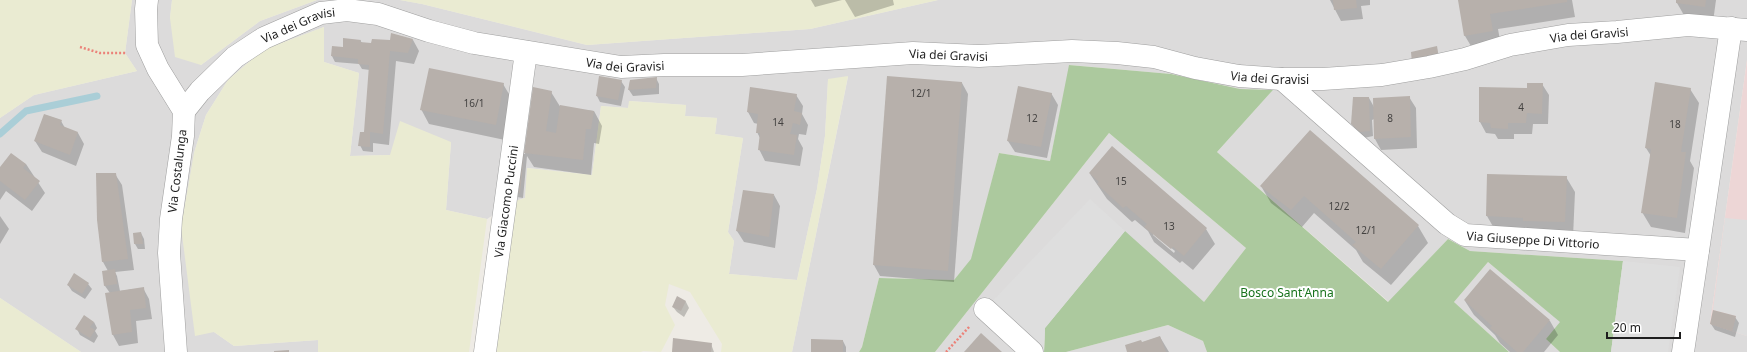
<svg xmlns="http://www.w3.org/2000/svg" width="1747" height="352" font-family="'Noto Sans',sans-serif">
<rect width="100%" height="100%" fill="#eeebe5"/>
<g fill="#dcdbdb">
<polygon points="132,0 172,0 170,18 201,65 260,21 317,0 400,0 422,4 587,45 810,29 938,0 1747,0 1747,60 1710,324 1747,336 1747,352 1611,352 1623,261 1470,251 1448,239 1389,302 1217,152 1273,90 1240,89 1171,74 1070,65 1050,161 999,153 972,259 954,280 879,278 862,347 859,352 792,352 848,77 828,80 825,136 817,189 797,280 729,274 734,241 728,232 743,138 715,134 717,118 685,116 686,105 630,101 628,108 601,106 592,175 528,168 525,198 515,201 487,219 446,210 451,142 390,155 350,156 359,73 324,62 324,27 263,50 228,80 206,115 194,153 214,332 234,346 318,340 318,352 81,352 0,298 0,118 34,95 137,71 125,53"/>
<polygon points="1109,133 1246,248 1204,302 1045,328 1044,352 935,352"/>
<polygon points="1488,262 1561,322 1546,339 1560,352 1509,352 1454,302"/>
<polygon points="1168,325 1203,341 1207,352 1066,352"/>
</g>
<polygon fill="#edd6d6" points="1747,60 1747,336 1710,324"/>
<g fill="#eaebd2">
<polygon points="0,0 132,0 125,53 137,71 34,95 0,118"/>
<polygon points="172,0 317,0 260,21 201,65 175,57 170,18"/>
<polygon points="400,0 938,0 810,29 587,45 422,4"/>
<polygon points="324,27 324,62 359,73 350,156 390,155 400,121 451,142 446,210 487,219 469,352 318,352 318,340 234,346 214,332 195,336 181,227 194,153 206,115 228,80 263,50"/>
<polygon points="848,76 792,352 721,352 722,344 690,292 669,284 665,305 675,325 661,352 643,351 641,352 495,352 515,201 525,198 527,168 592,175 601,106 628,108 629,101 686,105 685,116 717,118 715,134 743,138 728,232 734,241 729,274 797,280 817,189 825,136 828,79"/>
<polygon points="0,298 81,352 0,352"/>
</g>
<polygon fill="#acc99e" points="1069,65 1171,74 1240,89 1273,90 1217,152 1388,302 1448,239 1470,251 1623,261 1611,352 1560,352 1546,339 1560,322 1488,262 1454,302 1509,352 1207,352 1203,341 1168,325 1066,352 1044,352 1045,328 1125,231 1204,302 1246,248 1109,133 935,352 859,352 862,347 879,278 954,280 971,259 999,153 1050,161"/>
<g fill="#dedede">
<polygon points="1090,199 1125,231 1045,328 1044,352 1037,352 985,309"/>
<polygon points="1725,218 1747,220 1747,336 1732,331 1736,316 1713,310"/>
<polygon points="1623,261 1680,267 1668,352 1611,352"/>
</g>
<g fill="#0003" fill-rule="evenodd">
<polygon points="811,0 842,0 815,7"/>
<polygon points="845,0 893,0 894,5 855,17"/>
<polygon points="1330,0 1370,0 1370,5 1361,6 1363,19 1341,21"/>
<polygon points="1459,0 1572,0 1575,17 1498,29 1501,46 1474,51 1465,36"/>
<polygon points="1677,0 1716,0 1713,22 1685,17 1677,3"/>
<polygon points="360,40 362,43 372,44 413,40 419,51 414,64 396,61 389,145 373,143 373,152 363,151 360,145 366,133 370,70 362,69 359,64 335,62 332,56"/>
<polygon points="600,77 621,81 625,87 621,106 600,102 597,96"/>
<polygon points="888,77 962,83 968,94 954,282 880,276 874,265"/>
<polygon points="656,78 659,84 659,94 633,96 629,90 630,81"/>
<polygon points="503,84 512,99 505,140 429,124 421,109"/>
<polygon points="1542,84 1549,95 1548,124 1533,124 1532,134 1514,134 1514,139 1498,139 1495,134 1486,133 1480,122 1528,89"/>
<polygon points="534,88 551,92 561,108 594,111 602,126 599,144 594,143 591,175 534,167 527,156 523,198 517,197 519,153 525,154"/>
<polygon points="1690,89 1699,103 1690,161 1694,168 1685,233 1651,227 1642,212 1651,156 1646,148"/>
<polygon points="1051,93 1058,105 1047,158 1015,152 1008,141"/>
<polygon points="796,95 803,106 802,114 808,125 806,135 799,134 798,139 803,148 800,166 765,161 759,149 760,138 757,132 758,124 754,123 748,112"/>
<polygon points="1409,97 1416,108 1417,148 1381,150 1375,139 1374,119 1372,120 1373,136 1364,138 1356,130 1352,124 1369,98 1374,107"/>
<polygon points="61,121 65,128 78,133 84,144 76,166 42,152 35,141"/>
<polygon points="1310,131 1418,226 1428,243 1391,285 1363,262 1356,250 1314,213 1302,227 1271,203 1261,186"/>
<polygon points="26,164 45,193 32,211 6,191 0,200 0,168"/>
<polygon points="115,174 122,185 134,270 115,272 117,276 120,291 143,288 149,299 152,319 136,321 138,343 119,346 113,335 110,293 105,286 108,271 103,262"/>
<path d="M 1090,174 L 1206,229 L 1215,244 L 1193,270 L 1182,261 L 1180,263 L 1154,242 L 1148,231 L 1135,220 L 1132,222 L 1107,199 ZM 1153,233 L 1175,251 L 1174,253 L 1153,235 Z"/>
<polygon points="1566,177 1575,192 1573,237 1495,230 1487,216"/>
<polygon points="774,195 780,206 775,248 744,242 737,231"/>
<polygon points="0,216 9,229 0,244"/>
<polygon points="141,233 144,239 145,249 138,249 135,244"/>
<polygon points="88,284 92,289 85,299 72,291 68,285"/>
<polygon points="677,298 686,302 689,308 684,317 677,312 673,307"/>
<polygon points="1465,301 1550,321 1558,335 1544,352 1510,352 1500,343 1495,335 1474,315"/>
<polygon points="1735,317 1739,323 1735,337 1715,330 1711,324"/>
<polygon points="94,322 97,328 95,331 98,336 94,343 80,335 77,329"/>
<polygon points="1160,337 1169,352 1129,352 1142,343"/>
<polygon points="843,341 846,347 846,352 812,352"/>
<polygon points="711,344 714,352 673,352"/>
</g>
<g fill="none" stroke-linecap="round" stroke-linejoin="round">
<polyline stroke="#aaced7" stroke-width="7" points="0,134 26,111 97,96"/>
</g>
<g fill="#b7b0ab">
<polygon points="1333,0 1356,0 1357,8 1334,10"/>
<polygon points="1458,0 1567,0 1567,2 1490,14 1493,31 1464,36"/>
<polygon points="1676,0 1706,0 1705,7 1676,3"/>
<polygon points="391,33 413,39 408,53 390,51 383,134 370,132 370,147 358,146 360,132 364,132 369,65 358,64 358,59 331,56 332,46 343,47 343,38 361,40 360,42 371,43 372,39 390,40"/>
<polygon points="1437,46 1439,58 1412,63 1411,52"/>
<polygon points="429,68 504,83 496,125 420,110"/>
<polygon points="599,76 622,80 618,100 596,96"/>
<polygon points="887,76 962,82 948,271 873,265"/>
<polygon points="657,77 656,88 628,90 630,80"/>
<polygon points="1655,82 1691,88 1681,152 1686,152 1677,218 1641,213 1651,149 1645,148"/>
<polygon points="1527,83 1543,83 1542,114 1527,113 1526,123 1508,123 1508,129 1491,128 1490,123 1479,122 1479,87 1527,88"/>
<polygon points="1018,86 1052,93 1041,147 1007,141"/>
<polygon points="533,87 552,91 546,131 556,133 560,105 594,111 591,129 586,129 583,160 524,153"/>
<polygon points="750,87 797,94 794,111 802,113 800,125 793,123 790,134 797,135 794,155 758,150 760,133 756,133 758,114 747,112"/>
<polygon points="1410,96 1411,137 1374,139 1373,98"/>
<polygon points="1353,97 1369,97 1370,131 1360,132 1351,124"/>
<polygon points="44,114 62,120 60,125 78,132 70,155 34,141"/>
<polygon points="1310,130 1419,225 1381,269 1352,245 1356,242 1304,196 1291,210 1260,186"/>
<polygon points="1112,146 1207,228 1184,256 1173,247 1171,249 1144,227 1147,224 1126,206 1123,208 1097,184 1099,182 1089,173"/>
<polygon points="518,151 524,153 520,193 512,191"/>
<polygon points="11,153 26,164 23,168 40,181 25,200 0,181 0,167"/>
<polygon points="96,173 116,173 128,259 102,262 97,220"/>
<polygon points="1487,174 1567,176 1565,222 1523,221 1523,218 1486,216"/>
<polygon points="743,190 774,194 769,237 736,231"/>
<polygon points="141,232 143,244 134,244 133,233"/>
<polygon points="115,269 117,284 104,286 102,271"/>
<polygon points="1490,269 1550,320 1523,352 1517,352 1490,328 1492,326 1464,300"/>
<polygon points="74,273 89,283 82,294 67,285"/>
<polygon points="144,287 146,308 130,310 132,332 112,335 105,293"/>
<polygon points="677,296 686,301 681,311 672,307"/>
<polygon points="1713,310 1736,316 1732,331 1710,324"/>
<polygon points="84,315 94,322 90,327 95,330 90,338 75,329"/>
<polygon points="981,333 1002,352 964,352"/>
<polygon points="1160,336 1166,352 1127,352 1125,345 1141,340 1142,342"/>
<polygon points="673,338 712,343 711,352 672,352"/>
<polygon points="811,339 843,340 843,352 811,352"/>
<polygon points="289,350 289,352 274,352 274,351"/>
</g>
<g fill="none" stroke-linecap="round" stroke-linejoin="round">
<defs>
<g id="minor">
<polyline points="147,0 146,9 147,45 158,69 184,111 183,136 171,219 169,253 176,352"/>
<path id="s1" d="M 1282,79 L 1447,224 L 1465,235 L 1698,250"/>
<path id="s2" d="M 184,111 L 200,91 L 235,57 L 264,38 L 321,13 L 347,10 L 378,14 L 429,31 L 474,43 L 621,67 L 664,65 L 742,65 L 913,53 L 979,56 L 1072,51 L 1117,53 L 1154,57 L 1195,68 L 1239,76 L 1282,79 L 1323,79 L 1382,75 L 1429,67 L 1465,59 L 1510,45 L 1568,35 L 1617,32 L 1688,25 L 1747,30"/>
<polyline points="985,309 1032,352"/>
<path id="s3" d="M 485,352 L 526,52"/>
<polyline points="1683,352 1731,28"/>
</g>
</defs>
<use href="#minor" stroke="#9f9f9f" stroke-width="23"/>
<g stroke="#eb8279" stroke-width="2.5" stroke-dasharray="2 2" stroke-linecap="butt">
<polyline points="80,47 100,53 126,53"/>
<polyline points="946,352 970,326"/>
</g>
<use href="#minor" stroke="#fff" stroke-width="22"/>
</g>
<g text-anchor="middle" dominant-baseline="central" stroke-width="4" stroke-linejoin="round" paint-order="stroke">
<g font-size="10" fill="#444241">
<text x="921" y="93">12/1</text>
<text x="474" y="103">16/1</text>
<text x="1521" y="107">4</text>
<text x="1032" y="118">12</text>
<text x="1390" y="118">8</text>
<text x="778" y="122">14</text>
<text x="1675" y="124">18</text>
<text x="1121" y="181">15</text>
<text x="1339" y="206">12/2</text>
<text x="1169" y="226">13</text>
<text x="1366" y="230">12/1</text>
</g>
<g font-size="12" fill="#1e1e1e" stroke="#fff">
<text stroke="none"><textPath href="#s2" startOffset="146">Via dei Gravisi</textPath></text>
<text stroke="none"><textPath href="#s2" startOffset="1454">Via dei Gravisi</textPath></text>
<text stroke="none"><textPath href="#s2" startOffset="806">Via dei Gravisi</textPath></text>
<text stroke="none"><textPath href="#s2" startOffset="482">Via dei Gravisi</textPath></text>
<text stroke="none"><textPath href="#s2" startOffset="1130">Via dei Gravisi</textPath></text>
<text transform="translate(177 171) rotate(-83)">Via Costalunga</text>
<text stroke="none"><textPath href="#s3" startOffset="152">Via Giacomo Puccini</textPath></text>
<text stroke="none"><textPath href="#s1" startOffset="309">Via Giuseppe Di Vittorio</textPath></text>
</g>
<g font-size="12" fill="#17721c" stroke="#fff">
<text x="1287" y="292">Bosco Sant'Anna</text>
</g>
</g>
<path d="M1607 332v6h73v-6" fill="none" stroke="#1e1e1e" stroke-width="2"/>
<text x="1613" y="332" font-size="12" fill="#1e1e1e" stroke="#ffffff" stroke-width="3" paint-order="stroke">20 m</text>
</svg>
